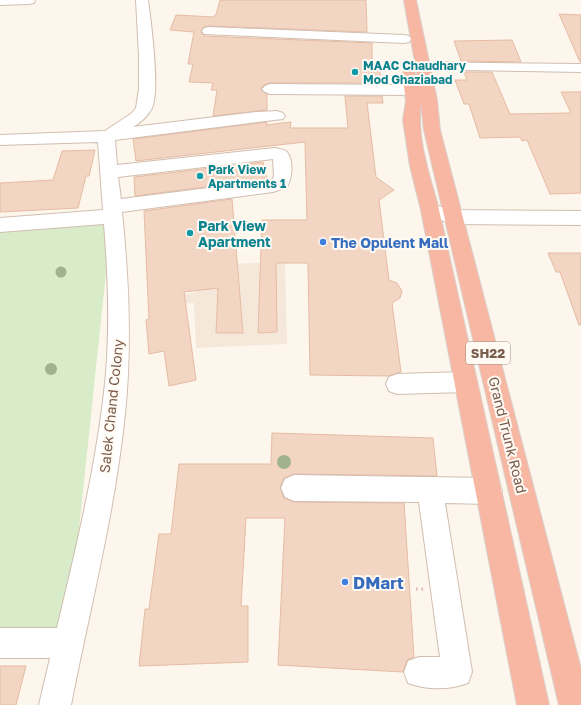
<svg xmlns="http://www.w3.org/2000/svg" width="581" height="705" font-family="'Golos Text',sans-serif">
<rect width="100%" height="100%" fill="#fdf6ec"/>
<polygon fill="#f5e8da" points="285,262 287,344 196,348 194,303 152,306 153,297 195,293 196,265"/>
<polygon fill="#d8ecc9" points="112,216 67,643 0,643 0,222"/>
<g fill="#f3d5c3" stroke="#e6bba3">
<polygon points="220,0 366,0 367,32 209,26 203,27 201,32 204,36 372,43 372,61 379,61 381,83 269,83 264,85 260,89 267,94 267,110 213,116 217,90 211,90 213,83 189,82 193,64 188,64 194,32 170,30 176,15 214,17 215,15 216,15"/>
<polygon points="559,14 581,15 581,62 580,62"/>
<polygon points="512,40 521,62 461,61 454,41"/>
<polygon points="464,72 492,72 510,114 571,113 561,92 581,92 581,193 550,194 527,140 522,141 520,137 480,138 469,104 464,104 455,80 467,80"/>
<polygon points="345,96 382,96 383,103 367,103 376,177 394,190 379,200 389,280 397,283 402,291 400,298 392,303 401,372 388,376 310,375 308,263 276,263 277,332 258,333 262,220 307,220 305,142 136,161 133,139 267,122 266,125 291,122 290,128 348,128"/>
<polygon points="95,150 89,176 86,176 78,208 0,212 0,183 53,180 62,151"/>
<polygon points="263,162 267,179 135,196 134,177"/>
<polygon points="232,199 243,333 216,333 218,288 184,292 196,380 169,386 164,351 149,354 146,320 149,319 144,211"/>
<polygon points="548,253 581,253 581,325 579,325 560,272 556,272"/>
<polygon points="272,433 433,438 437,476 294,474 284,478 280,487 284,498 294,502 404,503 414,657 407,660 403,672 278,665 285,518 246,518 241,606 248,606 248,662 139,666 145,609 149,609 159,534 171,534 179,464 271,464"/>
<polygon points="0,666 26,666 16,705 0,705"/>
</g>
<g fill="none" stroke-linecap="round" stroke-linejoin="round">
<defs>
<g id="minor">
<polygon points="0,0 35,0 34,3 29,4 0,5"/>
<path d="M 136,0 L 148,0 C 151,22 160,90 152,108 C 148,116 140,123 133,127 L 257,112 L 277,111 L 283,113 L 285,116 L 283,119 L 257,122 L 115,140 L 117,165 L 275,148 C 279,149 284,149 287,152 C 294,161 292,178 287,187 L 273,192 L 122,212 C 129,280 132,347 125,414 C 115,512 90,608 71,705 L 39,705 L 50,658 L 0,658 L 0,628 L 57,628 C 77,544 98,459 106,373 C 110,323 108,274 104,224 L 0,232 L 0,218 L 103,210 L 98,142 L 0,145 L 0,135 L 105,131 L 132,113 L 136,108 L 139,89 L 139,56 ZM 273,159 L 274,176 L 272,180 L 121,199 L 118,177 Z"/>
<polygon points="209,27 404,35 409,36 411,39 409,42 404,43 204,34 202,31 204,28"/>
<polygon points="408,62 581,64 581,72 403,69 401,66 403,63"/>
<polygon points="270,84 412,85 417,87 420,90 417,93 412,95 270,94 265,92 262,89 265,86"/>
<polygon points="430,204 454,210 581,211 581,225 454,224 424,215 421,210 424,205"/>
<polygon points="466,372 474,375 477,382 474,389 466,392 397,394 389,391 386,384 389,377 397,374"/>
<path d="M 294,475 L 489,478 L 498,482 L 502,491 L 498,500 L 489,504 L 445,503 L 472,672 L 468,683 C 450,690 426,690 408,683 L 404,672 L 408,661 L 419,657 L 440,657 L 419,502 L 294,501 L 285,497 L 281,488 L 285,479 Z"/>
</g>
<path id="highway" d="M 404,0 L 416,0 L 437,100 L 440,130 L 581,669 L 581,705 L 559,705 L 424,130 L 421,103 C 416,138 430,176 439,210 L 549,705 L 517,705 L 421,210 L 410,166 L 403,120 L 406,101 L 402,74 L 404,71 L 409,70 L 414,71 L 419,85 Z"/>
</defs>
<use href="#minor" stroke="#d1beb0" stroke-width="2"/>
<use href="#highway" stroke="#dad1cd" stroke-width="2"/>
<polyline stroke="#d9b8a5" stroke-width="3" stroke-dasharray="1.5 4" stroke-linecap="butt" points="416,589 423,589"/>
<use href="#minor" fill="#fff" fill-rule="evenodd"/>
<use href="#highway" fill="#f7b7a3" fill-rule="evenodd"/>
</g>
<g fill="#a0b28e">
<circle cx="61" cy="272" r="5.5"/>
<circle cx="51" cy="369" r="6"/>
<circle cx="284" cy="462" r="7"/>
</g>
<g fill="#0f9aa8" stroke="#fffaf3" stroke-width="1.5">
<circle cx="355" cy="72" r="4"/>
<circle cx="200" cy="176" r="4"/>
<circle cx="190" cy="233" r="4"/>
</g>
<g fill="#3f7fe0" stroke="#fffaf3" stroke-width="1.5">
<circle cx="323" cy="242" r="4"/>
<circle cx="345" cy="582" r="4"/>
</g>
<g text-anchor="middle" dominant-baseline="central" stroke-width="4" stroke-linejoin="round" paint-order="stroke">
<g font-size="12" font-weight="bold" fill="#0d838f" stroke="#fffaf3" text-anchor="start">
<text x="363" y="65">MAAC Chaudhary<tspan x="363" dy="14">Mod Ghaziabad</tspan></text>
<text x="208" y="169">Park View<tspan x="208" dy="14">Apartments 1</tspan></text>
</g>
<rect fill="#fffaf3" stroke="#a28b7f" stroke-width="1" x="466" y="342" width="44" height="22" rx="3"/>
<g font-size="13" font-weight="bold" fill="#7a5c4d">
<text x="488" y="353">SH22</text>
</g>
<g font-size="14" font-weight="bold" fill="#0d838f" stroke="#fffaf3" text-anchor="start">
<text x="198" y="225">Park View<tspan x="198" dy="16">Apartment</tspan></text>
</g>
<g font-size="14" font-weight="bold" fill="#366cbe" stroke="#fffaf3" text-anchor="start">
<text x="331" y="242">The Opulent Mall</text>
</g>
<g font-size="14" fill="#7a5c4d" stroke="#fffaf3">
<text transform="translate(111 406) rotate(-84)">Salek Chand Colony</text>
<text transform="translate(508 435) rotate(76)">Grand Trunk Road</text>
</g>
<g font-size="17" font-weight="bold" fill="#366cbe" stroke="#fffaf3" text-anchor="start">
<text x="353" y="582">DMart</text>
</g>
</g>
</svg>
